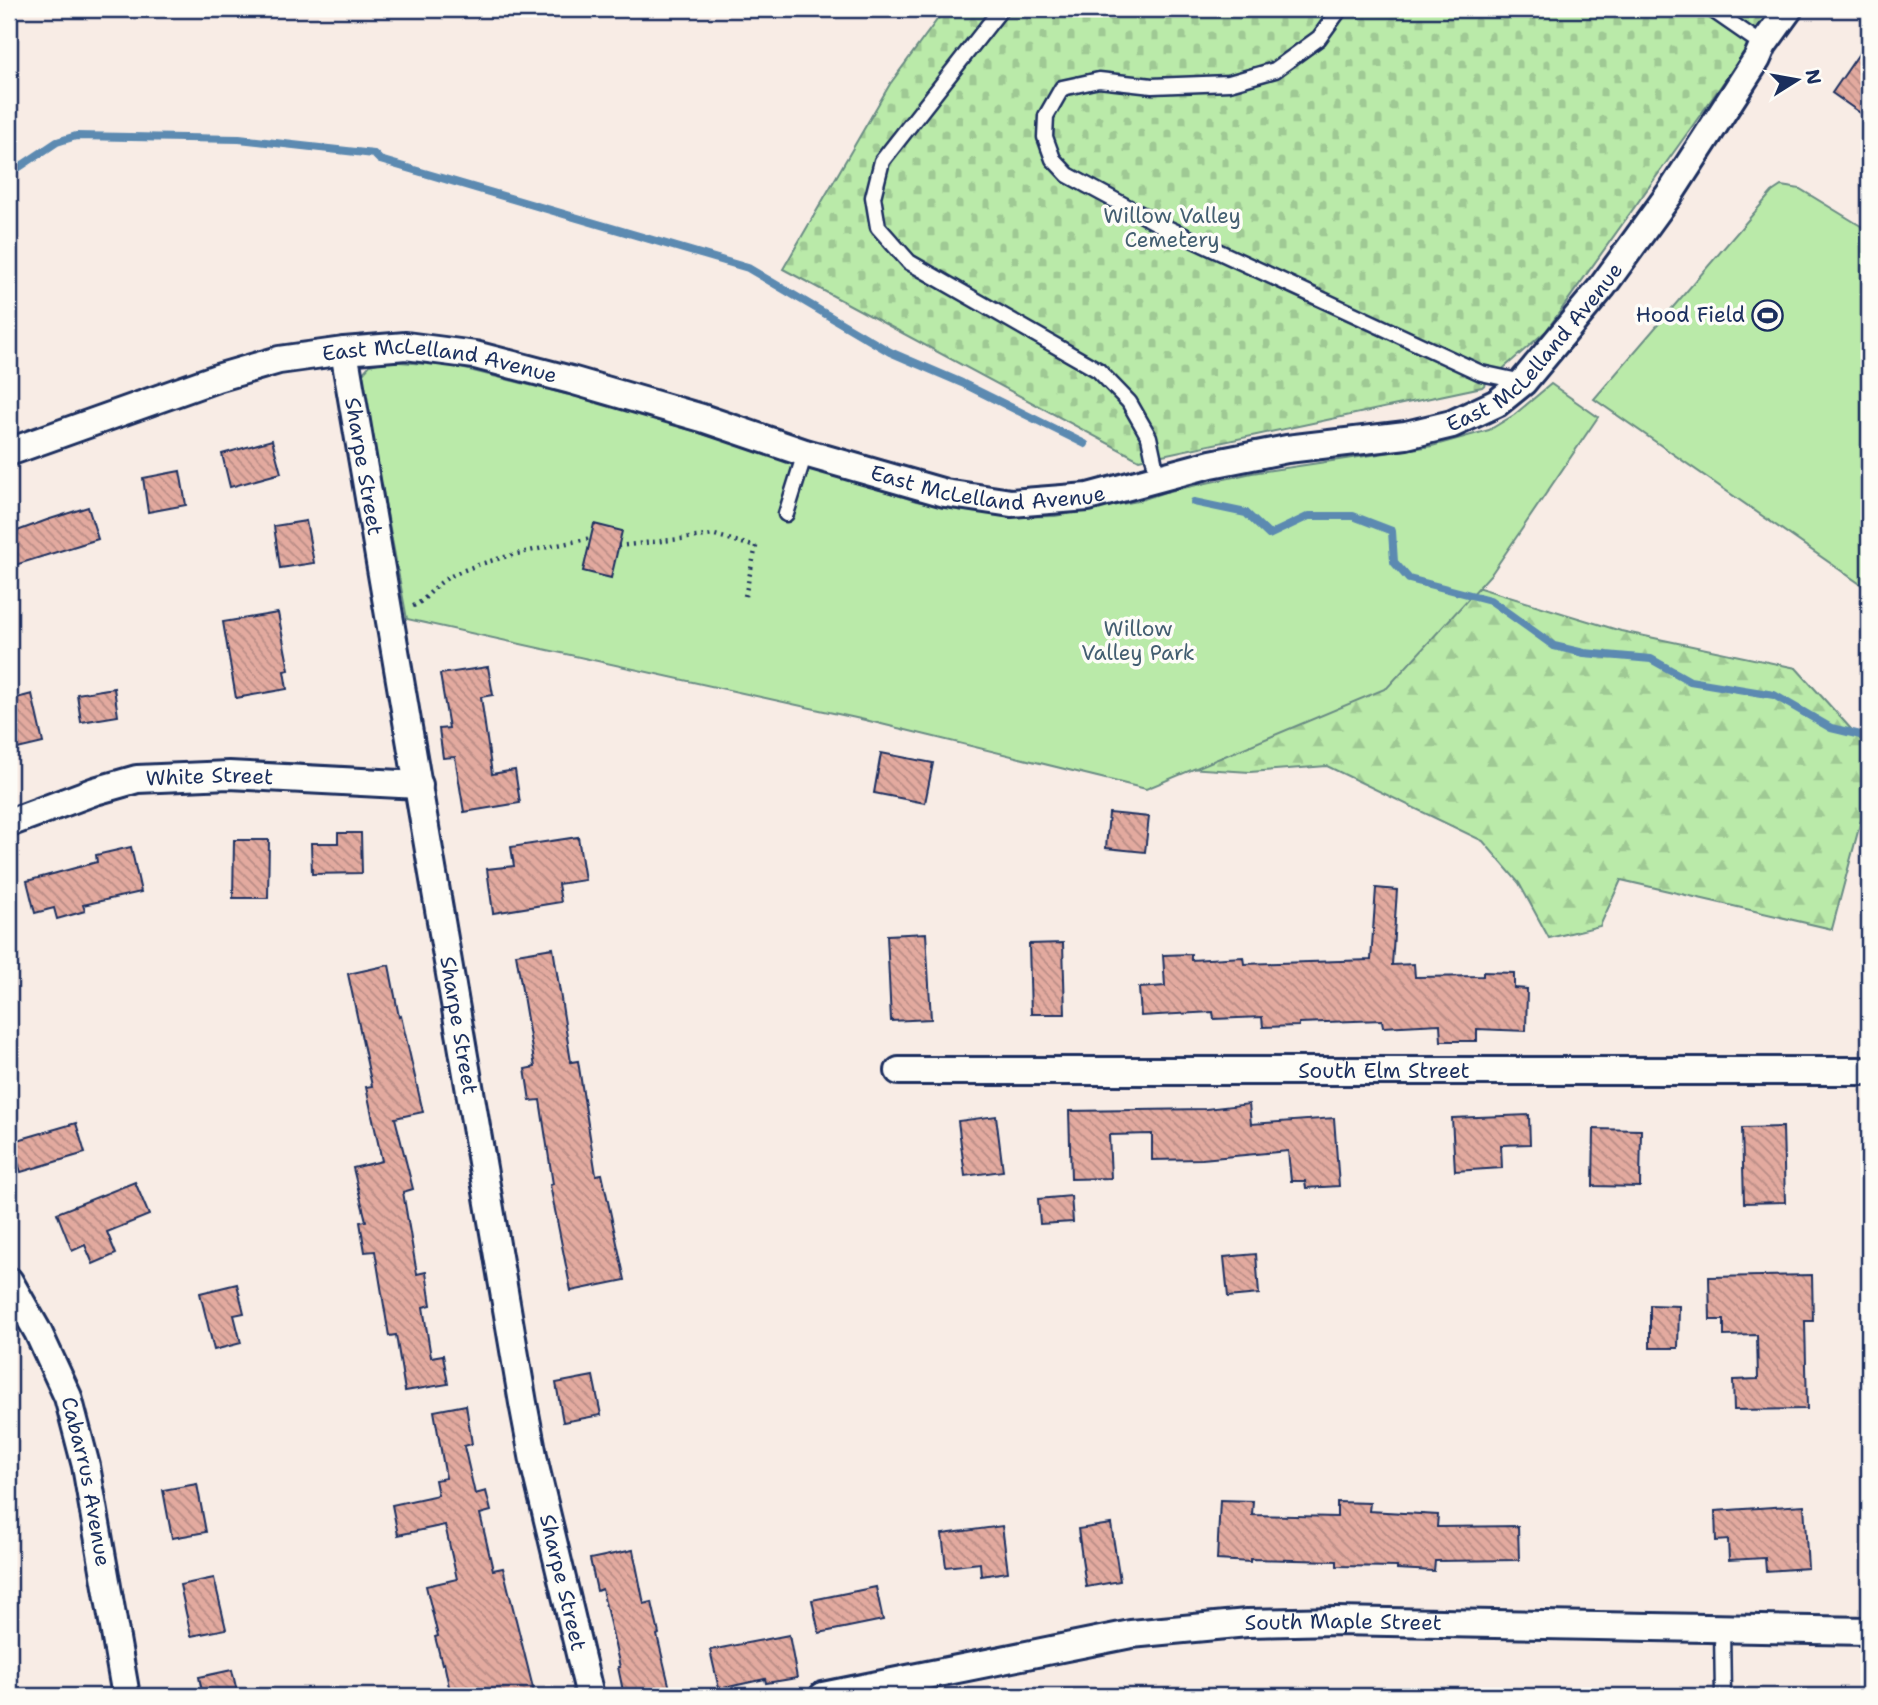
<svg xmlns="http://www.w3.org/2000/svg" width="1878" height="1705" font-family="'Shantell Sans',sans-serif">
<defs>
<pattern id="forest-firs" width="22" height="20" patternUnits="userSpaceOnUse" patternTransform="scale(1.75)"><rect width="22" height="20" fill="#baeaa9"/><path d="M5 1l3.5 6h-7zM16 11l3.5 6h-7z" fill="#9fc994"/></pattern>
<pattern id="cemetery-stones" width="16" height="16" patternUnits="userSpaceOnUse" patternTransform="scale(1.75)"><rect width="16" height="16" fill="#baeaa9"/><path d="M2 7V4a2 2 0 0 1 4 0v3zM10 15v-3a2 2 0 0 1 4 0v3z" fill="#9fc994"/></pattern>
<pattern id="building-back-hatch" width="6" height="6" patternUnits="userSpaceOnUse" patternTransform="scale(1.75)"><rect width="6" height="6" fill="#e3aa9f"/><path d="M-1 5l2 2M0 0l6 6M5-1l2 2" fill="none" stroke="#b78b85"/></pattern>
</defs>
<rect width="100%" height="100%" fill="#f8ece5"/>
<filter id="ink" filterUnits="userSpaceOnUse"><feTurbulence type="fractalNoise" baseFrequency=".0143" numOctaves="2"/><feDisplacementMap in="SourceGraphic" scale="14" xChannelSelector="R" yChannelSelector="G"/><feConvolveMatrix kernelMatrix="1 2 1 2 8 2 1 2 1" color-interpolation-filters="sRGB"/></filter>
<g filter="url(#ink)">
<polygon fill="url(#forest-firs)" stroke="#6a8c84" stroke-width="2" points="1339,545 1621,631 1796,668 1869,749 1869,790 1832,929 1621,880 1600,926 1549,938 1519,883 1483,841 1327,766 1250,772 1139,765"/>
<polygon fill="url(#cemetery-stones)" stroke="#6a8c84" stroke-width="2" points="945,9 1773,9 1726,79 1546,331 1482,387 1139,460 783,269 890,84"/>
<g fill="#baeaa9" stroke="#6a8c84" stroke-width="2">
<polygon points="1781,186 1800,189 1869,231 1869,590 1594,399 1772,192"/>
<polygon points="386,361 453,366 614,406 916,501 1007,517 1055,516 1138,501 1165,492 1252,473 1432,446 1489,430 1514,415 1551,384 1598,417 1492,573 1387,688 1146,789 865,720 407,619 361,375 370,365"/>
</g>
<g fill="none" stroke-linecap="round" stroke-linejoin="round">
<g stroke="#5c8ab1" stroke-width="8">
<polyline points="9,174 57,142 76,136 239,139 374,154 380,160 748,268 890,352 962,383 1085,444"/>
<polyline points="1194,502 1246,513 1269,535 1309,516 1353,516 1392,531 1394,562 1409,579 1490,600 1554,646 1584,653 1651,659 1690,681 1774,695 1831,728 1869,737"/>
</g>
</g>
<g fill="url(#building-back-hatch)" stroke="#1b2f5e" stroke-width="2">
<polygon points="1869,39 1869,119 1832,93"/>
<polygon points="272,440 281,473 230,487 222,454"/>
<polygon points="180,471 186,505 148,512 143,478"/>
<polygon points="88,507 98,539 9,567 9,534 47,520"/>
<polygon points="306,521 314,563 280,568 274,526"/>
<polygon points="594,524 622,531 611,578 583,571"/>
<polygon points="278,613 289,670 284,671 287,689 236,698 223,622"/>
<polygon points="488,667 493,695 481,697 492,774 515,770 520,803 464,812 455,757 443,758 439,729 449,728 440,674"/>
<polygon points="114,688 118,716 81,722 77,694"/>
<polygon points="32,694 43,743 9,751 9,700"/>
<polygon points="881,753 933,763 925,803 874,793"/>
<polygon points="1109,813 1149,817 1145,852 1106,848"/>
<polygon points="338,833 361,833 362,873 312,874 311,843 338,843"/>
<polygon points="578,837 585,880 558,884 561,902 493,913 487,869 514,866 511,847"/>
<polygon points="234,840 269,840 268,898 233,898"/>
<polygon points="131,847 141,892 83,905 85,911 57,919 54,908 35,913 27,881 97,862 96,855"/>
<polygon points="1376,888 1397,890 1392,965 1414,964 1415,977 1483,976 1483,972 1514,973 1514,988 1527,989 1526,1031 1477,1029 1477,1041 1441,1041 1440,1024 1383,1027 1382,1020 1299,1023 1299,1026 1263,1027 1262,1017 1214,1019 1213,1012 1141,1016 1139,988 1165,986 1163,955 1191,954 1191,960 1243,957 1244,964 1371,960"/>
<polygon points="926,933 931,1019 891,1021 887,935"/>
<polygon points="1063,943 1065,1014 1031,1014 1029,944"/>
<polygon points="553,948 571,1062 578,1061 596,1175 602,1174 625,1280 571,1291 550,1185 553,1184 540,1100 530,1101 525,1069 535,1067 516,954"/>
<polygon points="389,965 399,1017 401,1016 423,1112 395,1118 413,1189 403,1192 417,1274 426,1272 431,1305 423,1307 431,1357 443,1355 448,1384 405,1391 396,1335 389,1336 375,1251 365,1252 360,1222 366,1221 353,1168 382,1161 366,1087 372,1086 348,974"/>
<polygon points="1249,1104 1251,1124 1334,1118 1339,1186 1306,1188 1305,1181 1291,1181 1288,1151 1202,1159 1152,1160 1152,1134 1109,1135 1111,1178 1071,1179 1069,1111 1206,1109"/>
<polygon points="1529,1115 1530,1144 1501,1145 1502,1168 1455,1171 1452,1118"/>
<polygon points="996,1116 1003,1171 965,1176 958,1121"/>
<polygon points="76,1123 85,1153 21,1172 11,1142"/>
<polygon points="1783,1127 1785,1202 1744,1203 1742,1128"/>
<polygon points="1594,1129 1641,1130 1640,1187 1593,1186"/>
<polygon points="135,1182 149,1215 107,1232 116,1254 93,1264 85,1245 72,1251 57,1213"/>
<polygon points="1071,1196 1073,1222 1040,1224 1038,1199"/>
<polygon points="1256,1254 1259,1294 1228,1297 1224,1257"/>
<polygon points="1812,1275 1813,1321 1805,1321 1807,1409 1734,1410 1733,1380 1758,1379 1757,1335 1724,1336 1724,1320 1710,1320 1709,1277"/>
<polygon points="237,1284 244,1313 234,1315 241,1343 214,1350 200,1293"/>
<polygon points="1650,1305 1679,1306 1678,1348 1650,1348"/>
<polygon points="593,1376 601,1415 563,1422 556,1383"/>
<polygon points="466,1405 472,1444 464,1446 475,1494 486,1491 491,1511 480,1514 493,1570 503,1568 535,1696 451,1696 444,1663 442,1664 435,1637 438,1636 426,1586 457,1579 445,1525 398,1535 392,1505 438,1495 435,1480 446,1478 434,1411"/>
<polygon points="197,1484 206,1532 172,1538 163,1490"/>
<polygon points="1220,1500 1253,1501 1252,1515 1337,1517 1337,1502 1370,1503 1369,1511 1438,1515 1437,1527 1518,1526 1519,1560 1435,1561 1434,1571 1397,1569 1397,1567 1337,1566 1337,1561 1250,1559 1250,1562 1217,1560"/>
<polygon points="1804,1505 1808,1568 1766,1571 1765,1558 1729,1560 1728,1540 1716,1541 1715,1511"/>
<polygon points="1111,1524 1120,1581 1086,1587 1078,1529"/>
<polygon points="1002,1526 1008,1572 981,1576 980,1563 946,1567 942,1534"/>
<polygon points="633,1550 644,1604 652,1602 659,1634 657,1635 670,1689 639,1696 624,1696 618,1667 620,1667 602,1589 597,1591 590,1559"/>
<polygon points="214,1578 226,1629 191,1636 180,1585"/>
<polygon points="876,1587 883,1620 819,1633 812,1600"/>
<polygon points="789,1635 797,1678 766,1683 765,1679 719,1689 710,1650"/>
<polygon points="232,1670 238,1696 203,1696 199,1677"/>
</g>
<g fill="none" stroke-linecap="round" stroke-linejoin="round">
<defs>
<g id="lane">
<polyline points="1001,9 882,161 873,197 878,227 909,262 1098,370 1129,402 1149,437 1158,479"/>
<polyline points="1340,9 1319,38 1275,70 1229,83 1152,86 1099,80 1062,88 1046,116 1045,137 1053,159 1068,175 1159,224 1481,373 1523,382"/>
<polyline points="1711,9 1763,45"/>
<polyline points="786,514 805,453"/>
<polyline points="1722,1628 1723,1696"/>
</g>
<g id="street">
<path id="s1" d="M 344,351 L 523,1403 L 535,1466 L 590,1696"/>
<path id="s2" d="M 9,452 L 217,378 L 279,360 L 344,351 L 406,346 L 475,355 L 571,380 L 702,418 L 805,453 L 945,493 L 1011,503 L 1088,497 L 1211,464 L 1287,449 L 1406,435 L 1452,424 L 1497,403 L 1523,382 L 1602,287 L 1671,192 L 1757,59 L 1763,45 L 1789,9"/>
<path id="s3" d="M 9,823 L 95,791 L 137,779 L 229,775 L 419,785"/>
<path id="s4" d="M 899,1071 L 1869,1071"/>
<path id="s5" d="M 9,1281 L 38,1332 L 68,1397 L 86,1466 L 126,1696"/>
<path id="s6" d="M 823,1696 L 1131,1634 L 1247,1623 L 1335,1621 L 1869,1631"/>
</g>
</defs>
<use href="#lane" stroke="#1b2f5e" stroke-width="19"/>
<use href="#street" stroke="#1b2f5e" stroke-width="32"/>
<g stroke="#1b2f5e" stroke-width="4.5" stroke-dasharray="2 5" stroke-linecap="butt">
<polyline points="618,546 715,535 756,547"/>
<polyline points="745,596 757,542"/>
<path d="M 413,606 C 423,602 429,593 437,586 C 442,581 449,577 455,574 C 498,555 546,548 591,538"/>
</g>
<use href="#lane" stroke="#fdfcf7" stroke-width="14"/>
<use href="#street" stroke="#fdfcf7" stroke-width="26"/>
</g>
</g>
<defs>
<symbol id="stadium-ring" viewBox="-11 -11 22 22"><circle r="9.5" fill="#fdfcf7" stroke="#1b2f5e" stroke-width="1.5"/><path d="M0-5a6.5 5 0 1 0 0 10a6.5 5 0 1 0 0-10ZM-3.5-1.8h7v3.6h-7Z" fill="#1b2f5e"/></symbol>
</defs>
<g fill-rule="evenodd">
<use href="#stadium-ring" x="1750" y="298" width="35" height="35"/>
</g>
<g text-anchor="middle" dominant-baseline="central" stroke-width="7" stroke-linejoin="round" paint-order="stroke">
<g font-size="21" fill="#435e71" stroke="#fdfcf7">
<text x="1172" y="216">Willow Valley<tspan x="1172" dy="24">Cemetery</tspan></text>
<text x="1138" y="629">Willow<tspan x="1138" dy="24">Valley Park</tspan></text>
</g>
<g font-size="21" fill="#1b2f5e" stroke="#fdfcf7" text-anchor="end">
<text x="1745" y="315">Hood Field</text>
</g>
<g font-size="21" fill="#1b2f5e" stroke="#fdfcf7">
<text stroke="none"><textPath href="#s2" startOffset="1603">East McLelland Avenue</textPath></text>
<text stroke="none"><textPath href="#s2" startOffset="448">East McLelland Avenue</textPath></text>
<text stroke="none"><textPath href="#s1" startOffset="117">Sharpe Street</textPath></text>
<text stroke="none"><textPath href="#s2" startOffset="1015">East McLelland Avenue</textPath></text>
<text stroke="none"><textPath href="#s3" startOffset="208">White Street</textPath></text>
<text stroke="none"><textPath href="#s1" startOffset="684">Sharpe Street</textPath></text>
<text stroke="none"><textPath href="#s4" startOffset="485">South Elm Street</textPath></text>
<text stroke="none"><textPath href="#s5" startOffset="217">Cabarrus Avenue</textPath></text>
<text stroke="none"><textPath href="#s1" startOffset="1251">Sharpe Street</textPath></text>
<text stroke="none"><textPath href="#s6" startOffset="527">South Maple Street</textPath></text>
</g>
</g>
<rect width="1878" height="1705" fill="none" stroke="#fdfcf7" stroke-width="35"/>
<rect x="18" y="18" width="1843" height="1670" fill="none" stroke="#1b2f5e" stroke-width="2.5" filter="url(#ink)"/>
<g transform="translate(1797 80) rotate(79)" stroke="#fdfcf7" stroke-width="5" paint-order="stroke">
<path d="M0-5L12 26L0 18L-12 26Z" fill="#1b2f5e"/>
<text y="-10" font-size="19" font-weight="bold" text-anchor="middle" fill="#1b2f5e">N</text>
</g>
</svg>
